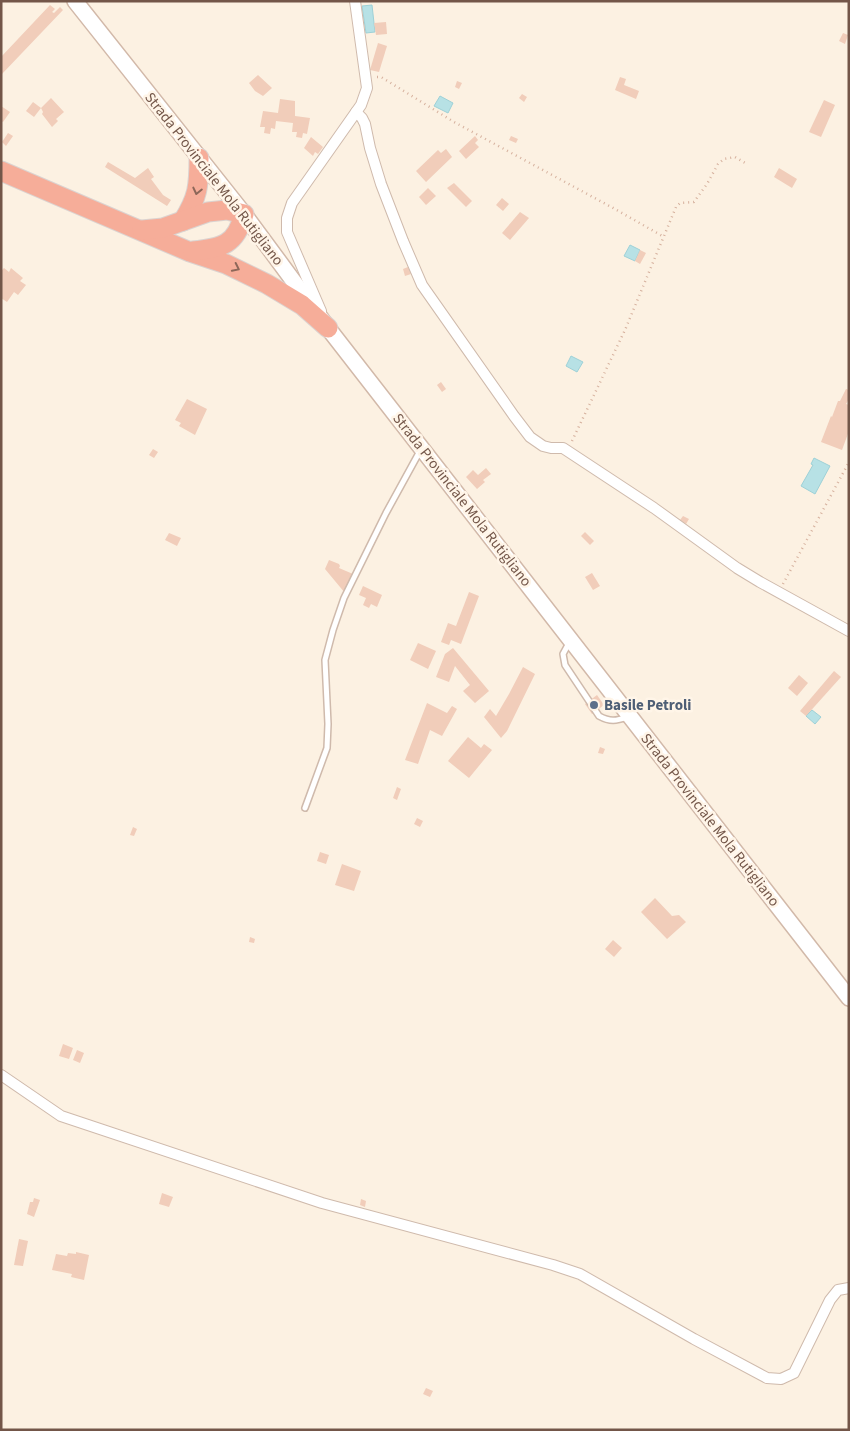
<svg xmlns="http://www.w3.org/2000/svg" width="850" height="1431" font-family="'Source Sans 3',sans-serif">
<rect width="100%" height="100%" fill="#fcf1e2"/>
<g fill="#b7e1e5" stroke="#9ed1d7">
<polygon points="372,5 375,32 366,33 362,6"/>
<polygon points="440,96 453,103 448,113 434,106"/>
<polygon points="630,245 640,250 635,261 624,256"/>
<polygon points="571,356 583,362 577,372 566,366"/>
<polygon points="814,458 830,466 815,494 801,486 813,465 811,464"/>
<polygon points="812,710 821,717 815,724 806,716"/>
</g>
<g fill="#f1cdba">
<polygon points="50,5 55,9 52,12 54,13 60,7 63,10 1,75 1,57"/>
<polygon points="386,22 387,34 376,35 374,23"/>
<polygon points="843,33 848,35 845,44 839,41"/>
<polygon points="378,43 387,46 379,72 370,70"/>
<polygon points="258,75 272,88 263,96 255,91 249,83"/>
<polygon points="620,77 626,79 624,85 639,91 636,99 615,90"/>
<polygon points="457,81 462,83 459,89 455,87"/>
<polygon points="522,94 527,97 524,102 519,98"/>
<polygon points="51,98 64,112 56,119 58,121 52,127 42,114 43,112 41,108"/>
<polygon points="280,99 295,101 295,116 310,118 307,134 303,133 302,138 296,137 297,132 292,132 293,123 276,121 275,129 271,128 270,134 264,133 265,127 260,127 263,111 278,113"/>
<polygon points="824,100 835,105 821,137 809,132"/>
<polygon points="33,102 41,108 34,117 26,111"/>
<polygon points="1,106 10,112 3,122 1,121"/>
<polygon points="8,133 13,136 6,146 2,142"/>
<polygon points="475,136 478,140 475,143 479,147 466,159 459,151"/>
<polygon points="511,136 518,139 516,143 509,140"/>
<polygon points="311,137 323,147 318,154 315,152 313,156 304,148"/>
<polygon points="446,149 452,157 426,182 416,171 438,150 441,153"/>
<polygon points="108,162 135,178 148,168 154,177 151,179 163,195 171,200 167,206 105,167"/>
<polygon points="779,168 797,179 792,188 774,177"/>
<polygon points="454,183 472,201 466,207 447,188"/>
<polygon points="428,188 436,196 426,205 419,197"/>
<polygon points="502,198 509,204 503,211 496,205"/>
<polygon points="520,212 529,218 510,240 502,233"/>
<polygon points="640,250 646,253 640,264 635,261"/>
<polygon points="408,267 411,274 405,276 403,269"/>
<polygon points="4,268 9,272 11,268 23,278 20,281 26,285 18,295 14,292 7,302 1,298 1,271"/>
<polygon points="441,382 446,389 442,392 437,385"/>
<polygon points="846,389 849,390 849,399 846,404 849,405 849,431 842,450 821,442 831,416 832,417 838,401 840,401"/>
<polygon points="187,399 207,409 195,435 179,426 181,423 175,420"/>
<polygon points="153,449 158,452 154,458 149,455"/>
<polygon points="486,468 491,474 483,480 485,482 477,489 466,477 473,470 478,475"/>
<polygon points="683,516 689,519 686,524 680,520"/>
<polygon points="585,532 594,541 590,545 581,536"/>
<polygon points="169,533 181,538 177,546 165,540"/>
<polygon points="329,560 339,564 340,566 339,568 353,574 345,593 325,569"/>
<polygon points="592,573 600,586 593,590 585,577"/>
<polygon points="363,586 382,595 377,607 371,604 369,608 363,605 366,598 359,595"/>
<polygon points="469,592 479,596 461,644 451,640 449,645 441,642 448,623 456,626"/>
<polygon points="418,643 436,651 428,669 410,660"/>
<polygon points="453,648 489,691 475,703 463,691 470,685 455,666 449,682 436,677 445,654"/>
<polygon points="523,667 535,674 507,731 501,738 484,717 490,709 496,716 509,694"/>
<polygon points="834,671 841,677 806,716 800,711"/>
<polygon points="799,675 808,683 797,696 788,688"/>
<polygon points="597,695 604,705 592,714 585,704"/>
<polygon points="427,703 447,713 452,706 457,709 442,736 430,730 418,764 405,760"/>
<polygon points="468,737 481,748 484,744 492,750 469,778 448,761"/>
<polygon points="600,747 605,749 603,754 598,753"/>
<polygon points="397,787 401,789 397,800 393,798"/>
<polygon points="417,818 423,821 420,827 414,824"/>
<polygon points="133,827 137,829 134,836 130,835"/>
<polygon points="320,852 329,855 326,864 317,861"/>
<polygon points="342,864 361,871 354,891 335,885"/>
<polygon points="655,898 672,916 679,915 686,922 667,939 641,912"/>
<polygon points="250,937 255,939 254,943 249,942"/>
<polygon points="613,940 622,948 614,957 605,949"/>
<polygon points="63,1044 73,1048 69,1059 59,1056"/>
<polygon points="77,1050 84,1053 80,1063 73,1060"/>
<polygon points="162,1193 173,1197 169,1207 159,1204"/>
<polygon points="34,1198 40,1200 34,1217 27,1214 30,1202 33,1202"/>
<polygon points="361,1199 366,1201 365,1207 360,1205"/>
<polygon points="19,1239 28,1241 23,1266 14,1265"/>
<polygon points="76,1252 89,1255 84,1280 71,1277 72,1274 52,1270 56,1254 67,1256 68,1253 76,1254"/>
<polygon points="426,1388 433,1391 430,1397 423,1394"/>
</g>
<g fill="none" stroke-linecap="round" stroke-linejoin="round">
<defs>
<g id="lane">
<path d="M 569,643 L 563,654 L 565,665 L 599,716 C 610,722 616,721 628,717"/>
<polyline points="305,808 327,748 328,724 325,660 333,630 344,598 386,513 420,451"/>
</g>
<g id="street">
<polyline points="356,112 362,118 365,124 370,148 381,184 403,241 422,285 514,416 530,437 543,446 551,448 563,448 654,508 737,568 760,582 849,631"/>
<polyline points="321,311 287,232 287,218 292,203 361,105 367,88 355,1"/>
<polyline points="1,1075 61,1116 322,1203 553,1265 580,1274 694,1339 767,1378 781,1379 794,1373 830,1300 838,1290 849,1288"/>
</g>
<polyline id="secondary" points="75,1 244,214 328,328 849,998"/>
<g id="highway">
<polyline points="1,171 190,252 226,264 267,284 302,305 328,328"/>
<path d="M 183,221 C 198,197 199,186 199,158"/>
<path d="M 142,230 L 163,228 L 208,212 L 227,210 L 244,214 C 236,245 222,248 193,251"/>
</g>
</defs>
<use href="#lane" stroke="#cfbaac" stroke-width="8"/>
<use href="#street" stroke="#cfbaac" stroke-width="12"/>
<use href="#secondary" stroke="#d2b9a9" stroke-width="18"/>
<use href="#highway" stroke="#dbd3d0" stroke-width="21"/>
<g stroke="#d6b19e" stroke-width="2.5" stroke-dasharray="1 4" stroke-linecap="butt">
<polyline points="377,77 381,77 454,122 615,209 664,237"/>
<polyline points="572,441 625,330 676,207 680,203 694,202 707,184 718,164 724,159 735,157 747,164"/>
<polyline points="783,584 849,462"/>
</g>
<use href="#lane" stroke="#fff" stroke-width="5"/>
<use href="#street" stroke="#fff" stroke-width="10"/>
<use href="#secondary" stroke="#fff" stroke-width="15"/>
<use href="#highway" stroke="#f6ad99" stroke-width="19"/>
</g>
<defs><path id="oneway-chevron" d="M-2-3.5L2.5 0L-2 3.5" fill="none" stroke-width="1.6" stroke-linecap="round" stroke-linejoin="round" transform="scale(1.25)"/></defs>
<g stroke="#8d6759">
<use href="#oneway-chevron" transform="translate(197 191) rotate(103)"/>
<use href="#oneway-chevron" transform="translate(236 268) rotate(26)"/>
</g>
<circle fill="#5c6f8a" stroke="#fff5e8" stroke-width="2" cx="594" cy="705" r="5"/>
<g text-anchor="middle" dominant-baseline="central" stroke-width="5" stroke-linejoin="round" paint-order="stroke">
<g font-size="15" fill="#735649" stroke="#fff5e8">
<text transform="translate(214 179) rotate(52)">Strada Provinciale Mola Rutigliano</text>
<text transform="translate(462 500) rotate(52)">Strada Provinciale Mola Rutigliano</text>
<text transform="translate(710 820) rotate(52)">Strada Provinciale Mola Rutigliano</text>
</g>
<g font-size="15" font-weight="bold" fill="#4e5e75" stroke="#fff5e8" text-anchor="start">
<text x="604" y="705">Basile Petroli</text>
</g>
</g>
<rect width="850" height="1431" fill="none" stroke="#735649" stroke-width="5"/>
</svg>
